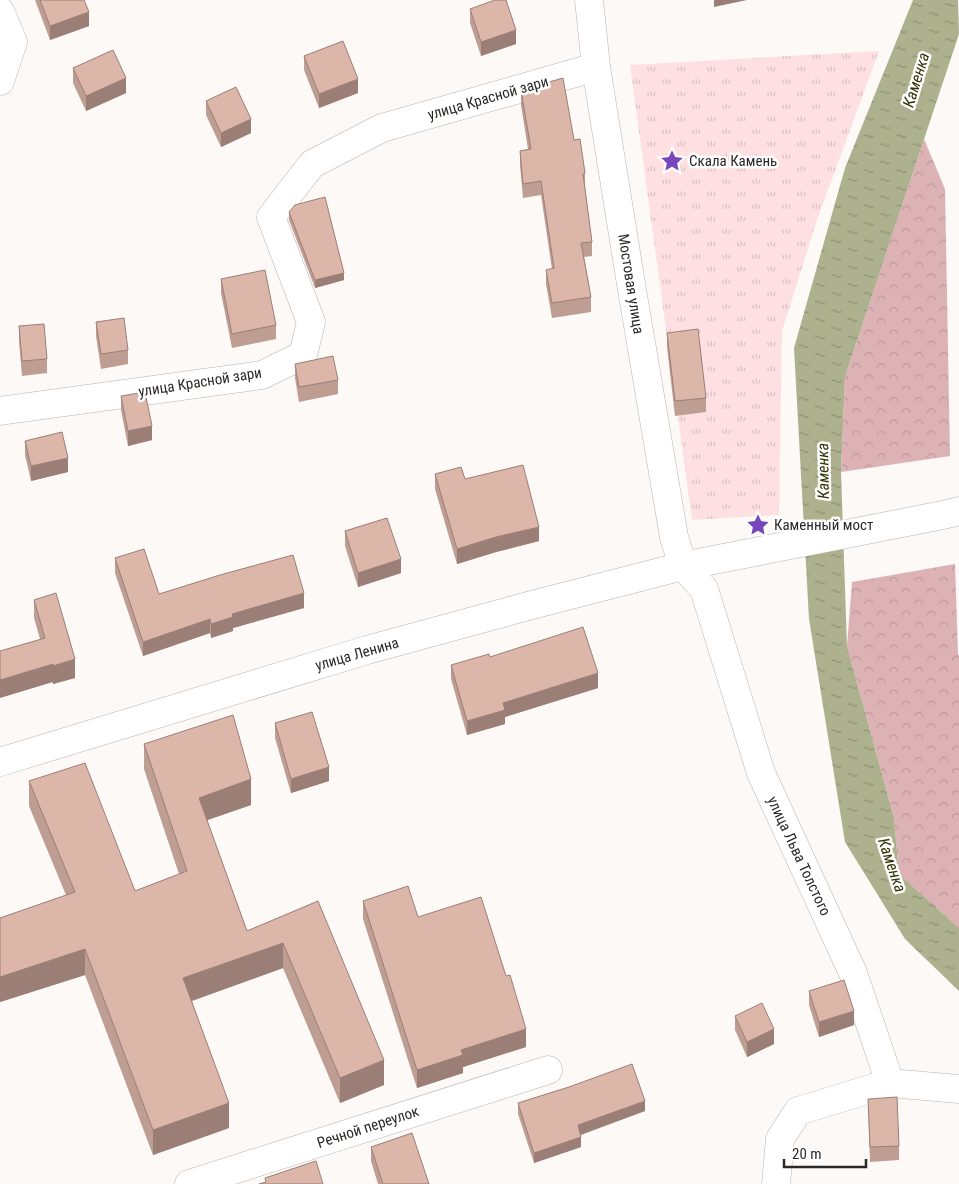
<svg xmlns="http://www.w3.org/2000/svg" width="959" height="1184" font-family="'Roboto Condensed',sans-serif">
<defs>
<pattern id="grass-tufts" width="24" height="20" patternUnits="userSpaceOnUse" patternTransform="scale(1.25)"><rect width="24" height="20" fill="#ffe0e2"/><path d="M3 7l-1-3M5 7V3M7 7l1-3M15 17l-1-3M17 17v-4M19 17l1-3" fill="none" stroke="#dbc0c2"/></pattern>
<pattern id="forest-crowns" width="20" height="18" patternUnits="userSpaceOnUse" patternTransform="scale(1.25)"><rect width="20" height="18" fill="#dcb2b5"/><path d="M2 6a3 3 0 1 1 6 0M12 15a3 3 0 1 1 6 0" fill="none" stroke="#bd999c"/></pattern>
<pattern id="water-ripples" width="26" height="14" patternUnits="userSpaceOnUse" patternTransform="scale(1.25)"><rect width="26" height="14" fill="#aeb18e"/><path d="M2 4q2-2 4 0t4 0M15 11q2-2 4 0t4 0" fill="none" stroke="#8e9074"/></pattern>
</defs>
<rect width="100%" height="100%" fill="#fcf9f6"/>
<polygon fill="url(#grass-tufts)" points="879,51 817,220 782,331 779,515 692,520 630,65"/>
<g fill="url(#forest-crowns)">
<polygon points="924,139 945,189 950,456 841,472 845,377"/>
<polygon points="955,564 958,654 959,655 959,928 899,874 894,818 847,646 852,582"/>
</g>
<polygon fill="url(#water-ripples)" points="913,0 958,0 959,34 845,377 841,472 847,646 894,818 899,874 959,928 959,991 905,939 845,842 809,619 794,348 845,168"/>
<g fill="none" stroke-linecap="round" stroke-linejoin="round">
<defs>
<g id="minor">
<polyline points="589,0 596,67 632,290 674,537 683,566 704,589 761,773 853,973 890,1083 959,1089"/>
<polyline points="0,11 13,42 0,81"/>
<polyline points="0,411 262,375 303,355 311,322 271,217 312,164 382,128 596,67"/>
<polyline points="189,1184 548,1070"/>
<polyline points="776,1184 780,1139 798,1111 890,1083"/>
</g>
<polyline id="primary" points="0,762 367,650 528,606 683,566 943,515 959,511"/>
</defs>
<use href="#minor" stroke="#b6b3b0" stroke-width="29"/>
<use href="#primary" stroke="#b6b3b0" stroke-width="29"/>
<use href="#minor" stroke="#fff" stroke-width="28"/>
<use href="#primary" stroke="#fff" stroke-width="28"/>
</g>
<g fill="#be9d92">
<polygon points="35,0 84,0 89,26 50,40"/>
<polygon points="470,9 516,44 481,56 470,23"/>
<polygon points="304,56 358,93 319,108 304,70"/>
<polygon points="73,68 126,93 86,111 73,83"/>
<polygon points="521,90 574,140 585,173 585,188 592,242 592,256 584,257 591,297 591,312 552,318 546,284 546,270 552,269 541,195 523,198 520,165 520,151 528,149 521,105"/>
<polygon points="206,101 251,133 221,147 206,115"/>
<polygon points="289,212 344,280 315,288 289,220"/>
<polygon points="221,279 276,325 276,339 232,348 221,293"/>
<polygon points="96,322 128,350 128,364 101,369 96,336"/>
<polygon points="19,326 47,359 47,373 22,376 19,341"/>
<polygon points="667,333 706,398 706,412 675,416 667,347"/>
<polygon points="295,364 338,380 338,394 299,402 295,378"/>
<polygon points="121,396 152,440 128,446 121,410"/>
<polygon points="25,441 68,472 31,481 25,455"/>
<polygon points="435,474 465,479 539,541 496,552 457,564 435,489"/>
<polygon points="345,531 401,573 358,587 345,546"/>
<polygon points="115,558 159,594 304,608 233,628 233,631 211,638 210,633 143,656 115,573"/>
<polygon points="34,600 75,678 53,684 34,618"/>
<polygon points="490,657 598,688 505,717 505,724 467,735 451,679 451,665"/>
<polygon points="275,723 329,781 291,793 275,738"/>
<polygon points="144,744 251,805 207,820 247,931 318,901 384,1085 340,1103 283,968 192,1001 229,1128 153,1155 85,975 0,1002 0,918 66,895 29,806 29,781 135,891 179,874 144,769"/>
<polygon points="363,901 418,917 526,1047 463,1067 463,1073 417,1088 363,919"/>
<polygon points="809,991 854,1025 819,1037 809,1005"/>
<polygon points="735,1016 774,1044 747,1057 735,1030"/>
<polygon points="868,1099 899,1146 899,1160 870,1162"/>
<polygon points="518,1103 645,1111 581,1134 581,1147 534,1163 518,1114"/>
<polygon points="371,1147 429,1184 378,1184 371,1161"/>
</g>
<g fill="#9b7f77">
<polygon points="714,0 747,0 714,7"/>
<polygon points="89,12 89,26 50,40 50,26"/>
<polygon points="516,30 516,44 481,56 481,42"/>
<polygon points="126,78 126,93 86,111 86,96"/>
<polygon points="358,79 358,93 319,108 319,94"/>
<polygon points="251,119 251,133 221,147 221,133"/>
<polygon points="344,273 344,280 315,288 315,280"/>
<polygon points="152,426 152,440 128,446 128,431"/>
<polygon points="68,458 68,472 31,481 31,466"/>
<polygon points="539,527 539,541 496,552 457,564 457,549 496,537"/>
<polygon points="401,559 401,573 358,587 358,573"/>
<polygon points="304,593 304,608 233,628 233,631 211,638 211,624 232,614"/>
<polygon points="210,619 210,633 143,656 143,642"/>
<polygon points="75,659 75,678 53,684 53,666"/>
<polygon points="53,664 53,682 0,698 0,680"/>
<polygon points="598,673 598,688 505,717 505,724 467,735 467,721 503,703"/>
<polygon points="329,767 329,781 291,793 291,779"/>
<polygon points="251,779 251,805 199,823 199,798"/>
<polygon points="283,943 283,968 183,1004 183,978"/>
<polygon points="85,949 85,975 0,1002 0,977"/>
<polygon points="854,1011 854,1025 819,1037 819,1022"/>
<polygon points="526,1029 526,1047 463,1067 463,1073 417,1088 417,1070 461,1050"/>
<polygon points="774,1029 774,1044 747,1057 747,1042"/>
<polygon points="384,1060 384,1085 340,1103 340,1078"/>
<polygon points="645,1101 645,1111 578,1136 578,1125"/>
<polygon points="229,1103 229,1128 153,1155 153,1130"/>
<polygon points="581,1137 581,1147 534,1163 534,1153"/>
</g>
<g fill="#ddb6aa" stroke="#9b7f77">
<polygon points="40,0 84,0 89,12 50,26"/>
<polygon points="495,0 506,0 516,30 481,42 470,9"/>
<polygon points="343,41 358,79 319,94 304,56"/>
<polygon points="113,50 126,78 86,96 73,68"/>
<polygon points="563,78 574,140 580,139 585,173 583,174 592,242 581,243 591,297 552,303 546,270 554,268 541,181 523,184 520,151 531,149 521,90"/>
<polygon points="236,87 251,119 221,133 206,101"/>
<polygon points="325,197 344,273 315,280 289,212 295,205"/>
<polygon points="265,270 276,325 232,334 221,279"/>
<polygon points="124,318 128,350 101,354 96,322"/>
<polygon points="44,324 47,359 22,361 19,326"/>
<polygon points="698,329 706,398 675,401 667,333"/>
<polygon points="333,356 338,380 299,387 295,364"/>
<polygon points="145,392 152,426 128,431 121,396"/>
<polygon points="62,432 68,458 31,466 25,441"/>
<polygon points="523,465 539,527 496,537 457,549 435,474 461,467 465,479"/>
<polygon points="387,518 401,559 358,573 345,531"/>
<polygon points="144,549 159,594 220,575 293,555 304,593 232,614 233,617 211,624 210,619 143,642 115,558"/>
<polygon points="56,593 75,659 53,666 53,664 0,680 0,651 45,638 34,600"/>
<polygon points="583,627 598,673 503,703 505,710 467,721 451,665 489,654 490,657"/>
<polygon points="312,712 329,767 291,779 275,723"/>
<polygon points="233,715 251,779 199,798 247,931 318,901 384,1060 340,1078 283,943 183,978 229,1103 153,1130 85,949 0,977 0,918 75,892 29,781 85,763 135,891 187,871 144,744"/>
<polygon points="408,886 418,917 481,897 506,976 510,975 526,1029 461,1050 463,1055 417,1070 363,901"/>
<polygon points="844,980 854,1011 819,1022 809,991"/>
<polygon points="762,1003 774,1029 747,1042 735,1016"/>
<polygon points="632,1064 645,1101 578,1125 581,1137 534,1153 518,1103 569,1087"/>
<polygon points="897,1097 899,1146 870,1147 868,1099"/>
<polygon points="412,1133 429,1184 383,1184 371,1147"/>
<polygon points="316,1161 323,1184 259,1184 266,1182 265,1178"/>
</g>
<defs>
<symbol id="sight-bare" viewBox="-9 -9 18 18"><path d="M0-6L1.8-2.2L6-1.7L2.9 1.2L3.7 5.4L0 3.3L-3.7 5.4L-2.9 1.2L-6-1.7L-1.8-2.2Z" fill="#7746bd" stroke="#fff" stroke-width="2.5" paint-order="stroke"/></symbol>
</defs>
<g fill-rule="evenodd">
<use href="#sight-bare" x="656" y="145" width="32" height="32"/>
<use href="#sight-bare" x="742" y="509" width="32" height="32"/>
</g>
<g text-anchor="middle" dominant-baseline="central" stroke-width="5" stroke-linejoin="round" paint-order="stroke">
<g font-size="15" fill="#2b2928" stroke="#fff">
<text transform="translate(488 98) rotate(-16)">улица Красной зари</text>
<text transform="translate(631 284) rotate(81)">Мостовая улица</text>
<text transform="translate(200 382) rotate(-9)">улица Красной зари</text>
<text transform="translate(357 654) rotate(-16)">улица Ленина</text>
<text transform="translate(799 856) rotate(65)">улица Льва Толстого</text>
<text transform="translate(368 1127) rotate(-18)">Речной переулок</text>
</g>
<g font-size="15" fill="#2b2928" stroke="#fff" text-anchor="start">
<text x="689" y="161">Скала Камень</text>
<text x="774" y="525">Каменный мост</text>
</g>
<g font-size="16" font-style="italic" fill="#313305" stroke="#fff">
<text transform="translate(916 80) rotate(-73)">Каменка</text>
<text transform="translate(823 471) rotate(-91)">Каменка</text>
<text transform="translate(892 865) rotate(71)">Каменка</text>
</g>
</g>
<path d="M784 1159v8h82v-8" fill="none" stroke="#2b2928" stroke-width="2.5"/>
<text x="792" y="1159" font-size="15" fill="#2b2928" stroke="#ffffff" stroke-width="4" paint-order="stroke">20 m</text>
</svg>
